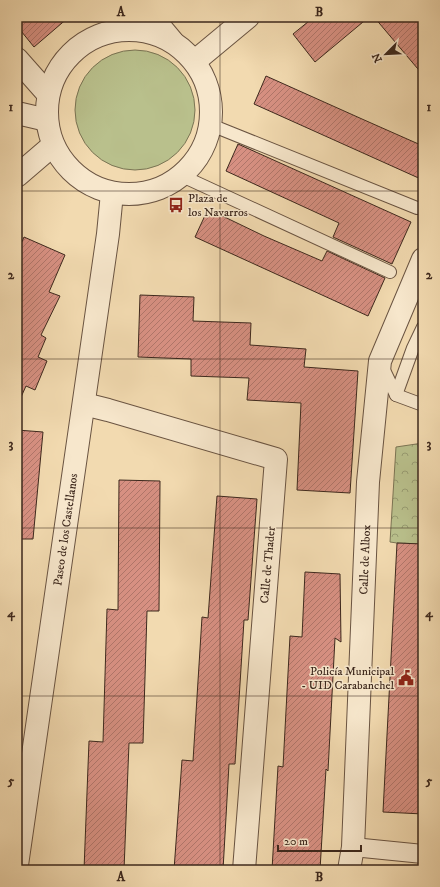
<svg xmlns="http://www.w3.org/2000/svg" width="440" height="887" font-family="'IM FELL DW Pica',serif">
<defs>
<pattern id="park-crowns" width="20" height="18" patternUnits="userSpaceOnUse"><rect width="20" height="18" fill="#b9c08c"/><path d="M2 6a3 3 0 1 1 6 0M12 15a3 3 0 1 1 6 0" fill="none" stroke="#989c72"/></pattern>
<pattern id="building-hatch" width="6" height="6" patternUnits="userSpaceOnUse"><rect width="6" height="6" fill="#d79082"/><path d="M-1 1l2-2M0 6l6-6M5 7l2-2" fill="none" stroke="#b0766a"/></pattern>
</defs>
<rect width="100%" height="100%" fill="#f2dab0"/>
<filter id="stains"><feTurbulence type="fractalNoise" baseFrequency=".005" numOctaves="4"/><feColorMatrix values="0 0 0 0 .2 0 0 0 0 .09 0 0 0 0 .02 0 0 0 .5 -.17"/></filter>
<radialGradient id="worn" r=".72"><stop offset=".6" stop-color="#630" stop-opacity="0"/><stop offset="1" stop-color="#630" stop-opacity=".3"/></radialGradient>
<circle fill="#b9c08c" stroke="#7b7454" cx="135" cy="110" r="60"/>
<polygon fill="url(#park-crowns)" stroke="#7b7454" points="423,443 423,544 397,543 390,542 396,447"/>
<g fill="url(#building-hatch)" stroke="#3d281d">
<polygon points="17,17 69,17 34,47 17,26"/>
<polygon points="314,17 369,17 315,62 293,34"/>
<polygon points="374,17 423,17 423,75"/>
<polygon points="266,76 362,119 423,146 423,180 254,104"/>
<polygon points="238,144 411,222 392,264 333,237 339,223 226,171"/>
<polygon points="208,209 264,236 322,261 327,251 385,278 368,316 195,237"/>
<polygon points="24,237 65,255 49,292 60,296 41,335 46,338 38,357 47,361 35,390 26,386 17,406 17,253"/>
<polygon points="140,295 194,297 193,321 251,323 250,345 306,349 304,367 358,371 350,493 297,490 301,403 247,400 249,378 191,376 191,359 138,357"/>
<polygon points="17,430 43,432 33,539 17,539"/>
<polygon points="119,480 160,481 159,611 147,611 143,743 129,743 124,870 84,870 89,741 103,742 107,609 118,610"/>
<polygon points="217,496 257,499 248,620 244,620 235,764 229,764 223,870 174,870 182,760 193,761 202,617 208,618"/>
<polygon points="397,543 423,544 423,814 383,812"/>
<polygon points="305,572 340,574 341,642 335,638 328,771 326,769 320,870 272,870 278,766 283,767 290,636 302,637"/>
</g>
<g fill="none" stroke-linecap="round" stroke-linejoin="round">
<defs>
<g id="service">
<polyline points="211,125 417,208"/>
<polyline points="182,176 390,272"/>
<polyline points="382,366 396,395 423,405"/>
<polyline points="396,395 413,348 423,327"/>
</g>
<polyline id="pedestrian" points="353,847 423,854"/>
<g id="minor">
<circle cx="129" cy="112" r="82"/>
<polyline points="17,59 48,94"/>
<polyline points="195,61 248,17"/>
<polyline points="17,113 47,120"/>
<polyline points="17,176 52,146"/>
<polyline points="84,404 108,410 276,459 244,870"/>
<path id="s1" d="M 17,865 L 108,234 L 112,193"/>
<path id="s2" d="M 349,870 L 353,847 L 368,482 L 380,361 L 423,259"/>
</g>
<polyline id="tertiary" points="152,17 172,41"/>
</defs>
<use href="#service" stroke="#6a5442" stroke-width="14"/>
<use href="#pedestrian" stroke="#6a5442" stroke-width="20"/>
<use href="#minor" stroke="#6a5442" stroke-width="24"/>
<use href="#tertiary" stroke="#6a5442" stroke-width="24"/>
<use href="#service" stroke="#f7e7cc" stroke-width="12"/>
<use href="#pedestrian" stroke="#f7e7cc" stroke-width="18"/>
<use href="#minor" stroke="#f7e7cc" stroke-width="22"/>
<use href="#tertiary" stroke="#f7e7cc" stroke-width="22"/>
</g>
<path fill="none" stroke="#3d281d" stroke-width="1" stroke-opacity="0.55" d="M 220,17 L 220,870M 17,191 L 423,191M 17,359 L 423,359M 17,528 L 423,528M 17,696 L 423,696"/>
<defs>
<symbol id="bus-bare" viewBox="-9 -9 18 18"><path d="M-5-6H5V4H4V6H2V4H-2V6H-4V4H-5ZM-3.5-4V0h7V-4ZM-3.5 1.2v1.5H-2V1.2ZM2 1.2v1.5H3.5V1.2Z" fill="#8f2418" stroke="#f7e7cc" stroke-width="2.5" paint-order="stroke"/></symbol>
<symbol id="civic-bare" viewBox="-9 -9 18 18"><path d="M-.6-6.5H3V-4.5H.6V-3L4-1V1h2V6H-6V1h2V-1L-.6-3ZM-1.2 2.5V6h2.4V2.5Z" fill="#8f2418" stroke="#f7e7cc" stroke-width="2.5" paint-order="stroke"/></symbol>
</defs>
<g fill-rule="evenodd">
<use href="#bus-bare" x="165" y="194" width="22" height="22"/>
<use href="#civic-bare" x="395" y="667" width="22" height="22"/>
</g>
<g text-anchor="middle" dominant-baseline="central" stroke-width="3" stroke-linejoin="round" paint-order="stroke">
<g font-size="12" fill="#3d281d" stroke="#f7e7cc" text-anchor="start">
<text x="188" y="198">Plaza de<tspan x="188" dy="14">los Navarros</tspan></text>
<text x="394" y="671" text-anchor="end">Policía Municipal<tspan x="394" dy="14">- UID Carabanchel</tspan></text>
</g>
<g font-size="12" fill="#3d281d" stroke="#f7e7cc">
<text stroke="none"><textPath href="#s1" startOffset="339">Paseo de los Castellanos</textPath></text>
<text stroke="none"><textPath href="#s2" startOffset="311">Calle de Albox</textPath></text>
<text transform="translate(268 565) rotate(-85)">Calle de Thader</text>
</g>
</g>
<rect width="440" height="887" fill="none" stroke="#f2dab0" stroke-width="44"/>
<g transform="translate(386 54) rotate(246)" stroke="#f7e7cc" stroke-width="3" paint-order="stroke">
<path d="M0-3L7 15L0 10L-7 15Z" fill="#3d281d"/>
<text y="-6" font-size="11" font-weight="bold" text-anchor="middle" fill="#3d281d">N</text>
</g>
<path d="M278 845v6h83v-6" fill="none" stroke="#3d281d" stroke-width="2"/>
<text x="284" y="845" font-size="12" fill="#3d281d" stroke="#f7e7cc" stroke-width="3" paint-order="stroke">20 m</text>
<rect x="22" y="22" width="396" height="843" fill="none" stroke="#3d281d" stroke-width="1.5"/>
<g font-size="13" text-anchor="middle" font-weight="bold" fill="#3d281d">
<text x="121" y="16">A</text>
<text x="319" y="16">B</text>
<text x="11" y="111">1</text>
<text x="429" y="111">1</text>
<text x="11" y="279">2</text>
<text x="429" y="279">2</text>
<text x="11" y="448">3</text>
<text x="429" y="448">3</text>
<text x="11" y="617">4</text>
<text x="429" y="617">4</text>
<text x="11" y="785">5</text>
<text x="429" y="785">5</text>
<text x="121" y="881">A</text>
<text x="319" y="881">B</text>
</g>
<rect width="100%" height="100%" filter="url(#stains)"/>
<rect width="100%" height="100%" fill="url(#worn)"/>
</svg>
